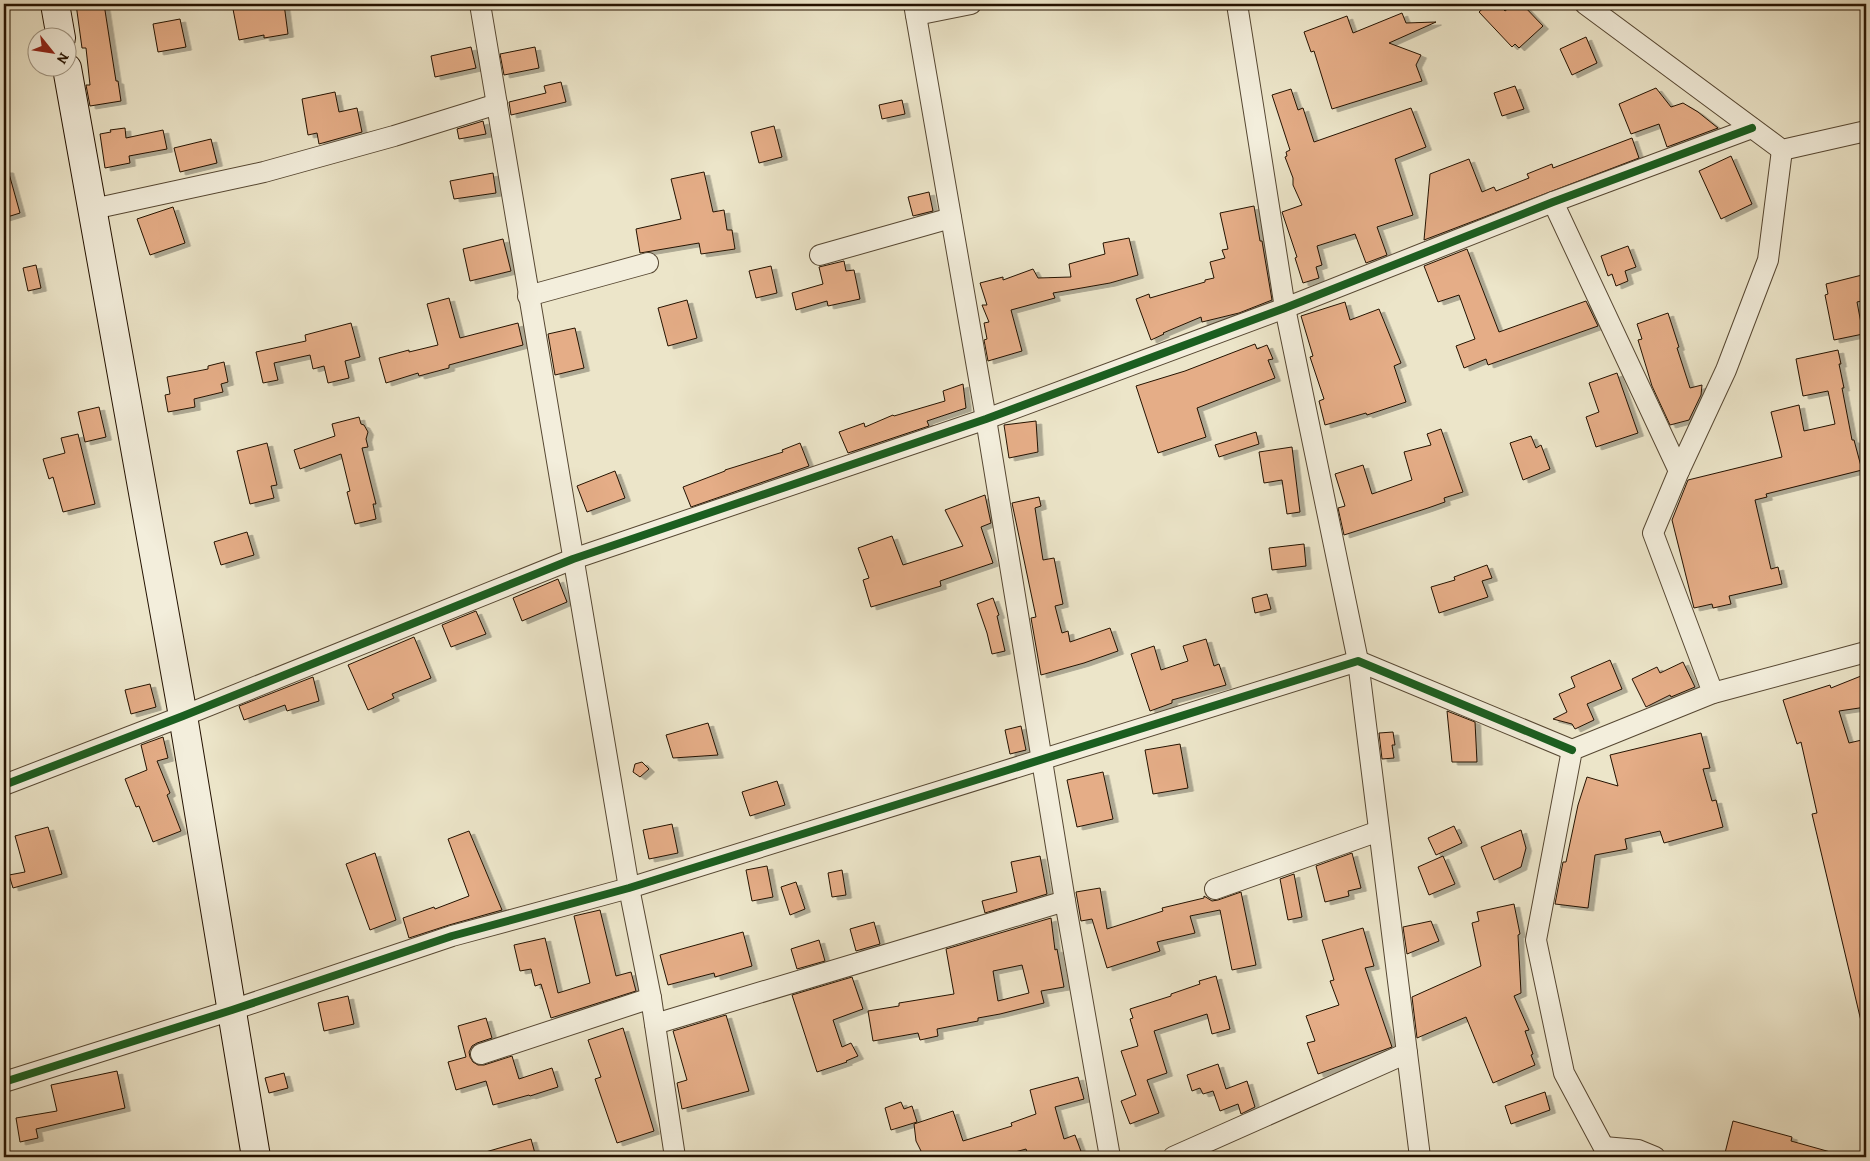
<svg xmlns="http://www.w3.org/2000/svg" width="1870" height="1161" font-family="Alegreya,serif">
<defs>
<filter id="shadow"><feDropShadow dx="5.5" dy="3" stdDeviation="0" flood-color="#0004"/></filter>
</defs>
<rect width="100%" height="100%" fill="#ece5c9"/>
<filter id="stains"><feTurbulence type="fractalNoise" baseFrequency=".004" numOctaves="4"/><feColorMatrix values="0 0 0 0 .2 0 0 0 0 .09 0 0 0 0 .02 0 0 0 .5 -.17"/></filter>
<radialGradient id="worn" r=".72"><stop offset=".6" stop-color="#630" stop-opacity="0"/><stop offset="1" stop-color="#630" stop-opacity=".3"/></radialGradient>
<g fill="#e5ad87" stroke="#241200" fill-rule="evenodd" filter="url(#shadow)">
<polygon points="76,4 104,4 116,81 118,81 121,101 90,106 86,85 90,85 86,48 82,48"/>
<polygon points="232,4 284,4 288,34 264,38 264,35 239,40"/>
<polygon points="1488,4 1498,4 1505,11 1514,4 1522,4 1543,26 1519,48 1515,44 1512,47 1479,12"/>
<polygon points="1402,13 1406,23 1436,22 1389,43 1421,55 1416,65 1422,81 1332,109 1314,51 1311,52 1304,32 1347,16 1353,33"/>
<polygon points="180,19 186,47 158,52 153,24"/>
<polygon points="1586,37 1597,63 1572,75 1560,49"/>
<polygon points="471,47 476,68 435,77 431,56"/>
<polygon points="535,47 539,68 504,75 500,54"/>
<polygon points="561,82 566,102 511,115 509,102 546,93 544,86"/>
<polygon points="1515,86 1524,109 1502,116 1494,93"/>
<polygon points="1656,88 1671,107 1683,103 1698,112 1718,128 1667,147 1659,124 1631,134 1619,104"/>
<polygon points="1291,89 1298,110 1303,108 1314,142 1411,108 1426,147 1395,159 1413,215 1377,227 1387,255 1366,263 1355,234 1317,246 1322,265 1316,267 1319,278 1303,283 1295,258 1297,257 1282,212 1302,205 1293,185 1293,178 1285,157 1287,156 1286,152 1290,150 1272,95"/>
<polygon points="335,92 339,112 357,108 362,132 319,144 317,133 308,135 302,99"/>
<polygon points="902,100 905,114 882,119 879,105"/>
<polygon points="483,121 486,134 459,139 457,129"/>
<polygon points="774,126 782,157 759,163 751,132"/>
<polygon points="125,128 126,138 163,130 167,149 129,156 130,163 105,168 100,134 111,132 110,130"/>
<polygon points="1632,138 1639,158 1424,240 1430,174 1469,159 1482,192 1494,187 1496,191 1529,178 1527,174 1552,164 1553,168"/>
<polygon points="211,139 217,163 180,172 174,148"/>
<polygon points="1731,156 1752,204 1721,219 1699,171"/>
<polygon points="4,170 8,170 20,213 4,218"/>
<polygon points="704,172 713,212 724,210 727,230 732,230 735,249 701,254 699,243 640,253 636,229 681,219 671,179"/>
<polygon points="493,173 496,193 454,199 450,181"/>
<polygon points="929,192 933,211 913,216 908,197"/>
<polygon points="1254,206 1260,241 1262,241 1263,247 1272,300 1239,313 1202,322 1201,317 1163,333 1164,334 1151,340 1136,299 1149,294 1150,298 1205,282 1205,280 1214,278 1210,262 1225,258 1222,250 1228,249 1220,213"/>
<polygon points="173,207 185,243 150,255 137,219"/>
<polygon points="1129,238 1138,275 1110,283 1053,293 1055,298 1011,310 1022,351 988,361 984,340 987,339 984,323 989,322 982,305 987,305 980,283 1003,277 1003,280 1033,269 1038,278 1071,277 1069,264 1105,254 1103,243"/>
<polygon points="503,239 511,271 470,281 463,249"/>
<polygon points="1628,246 1636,267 1625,271 1628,281 1616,286 1612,274 1608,276 1601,256"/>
<polygon points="1467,249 1499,332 1586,301 1598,326 1488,365 1486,359 1464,368 1456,346 1475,339 1459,295 1438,302 1424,266"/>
<polygon points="844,261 846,271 854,270 860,299 828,306 827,301 796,310 792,293 823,284 819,267"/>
<polygon points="36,265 41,288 28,291 23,268"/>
<polygon points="771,266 777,293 756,298 749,271"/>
<polygon points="1866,274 1866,300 1857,302 1863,334 1834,340 1825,295 1828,294 1826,284"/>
<polygon points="449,298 460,338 518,323 523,345 449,365 449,368 419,376 418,373 386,383 379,358 409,350 409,352 438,345 427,304"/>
<polygon points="687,300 697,338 668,346 658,308"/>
<polygon points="1345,302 1350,320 1379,309 1401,363 1394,366 1406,402 1367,415 1366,413 1325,425 1319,401 1324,399 1310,357 1313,356 1301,316"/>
<polygon points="1668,313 1679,347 1677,348 1690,388 1702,385 1701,395 1689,420 1670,425 1652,386 1638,340 1642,339 1637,324"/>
<polygon points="351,323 360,357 345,361 349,378 328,383 324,366 313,369 310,355 274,363 278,380 263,383 256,352 306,341 305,335"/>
<polygon points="575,328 584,368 555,375 548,334"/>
<polygon points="1255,344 1257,349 1267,345 1273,359 1268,360 1275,378 1197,408 1206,437 1158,453 1136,386 1185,371"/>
<polygon points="1838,350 1841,364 1839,364 1844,388 1842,388 1852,440 1854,440 1862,470 1766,494 1767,497 1755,500 1771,569 1778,567 1782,584 1729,596 1731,604 1713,608 1712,604 1694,608 1672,520 1688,480 1782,457 1771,412 1799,405 1804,431 1835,424 1828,391 1803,396 1796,359"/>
<polygon points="224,362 228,382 221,384 223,392 194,399 195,407 168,412 165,395 170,394 167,377 208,369 208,366"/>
<polygon points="1617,373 1638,433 1596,447 1586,417 1599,412 1589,383"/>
<polygon points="963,384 966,408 927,421 929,426 848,453 839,432 864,423 865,427 893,415 894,416 945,401 943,391"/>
<polygon points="99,407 106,437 85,442 78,412"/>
<polygon points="359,417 361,424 364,425 368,432 366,439 368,447 362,448 376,504 373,504 376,519 355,524 347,492 350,491 341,454 300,469 294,450 335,436 332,424"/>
<polygon points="1036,421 1038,452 1009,458 1004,425"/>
<polygon points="1441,429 1463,492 1444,498 1445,502 1428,508 1344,535 1338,508 1345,506 1335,474 1363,465 1372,494 1412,480 1404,452 1431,445 1427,434"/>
<polygon points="1256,432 1259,444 1219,457 1215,445"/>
<polygon points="78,434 95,504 63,512 53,477 49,479 43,459 65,453 61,438"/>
<polygon points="1531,436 1536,448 1541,445 1550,469 1523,480 1510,443"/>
<polygon points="267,443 277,485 271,486 274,498 250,504 237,451"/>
<polygon points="800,443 809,466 691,507 683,487 725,471 725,470 783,452 782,450"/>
<polygon points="1292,447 1300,512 1287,514 1282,480 1264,483 1259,452"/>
<polygon points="615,471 625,498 587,512 577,486"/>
<polygon points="985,495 991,523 981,527 993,563 940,581 941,586 871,607 863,580 869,578 858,548 892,536 903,565 963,546 945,510"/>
<polygon points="1039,497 1041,506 1035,508 1043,560 1054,558 1063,604 1055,606 1062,633 1068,631 1070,642 1110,628 1118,651 1084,663 1041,675 1031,618 1036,617 1012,503"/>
<polygon points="247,532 254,555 221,565 214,542"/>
<polygon points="1304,544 1306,566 1272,570 1269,548"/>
<polygon points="1487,565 1492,578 1482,581 1488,597 1439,613 1431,587 1455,580 1454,577"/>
<polygon points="558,579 567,602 522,621 513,598"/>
<polygon points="1267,594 1271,609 1255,613 1252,598"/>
<polygon points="993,598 999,615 997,616 1005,651 992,654 987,633 977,604"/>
<polygon points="476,611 486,634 451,647 442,625"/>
<polygon points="414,637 431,678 392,694 394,698 368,710 348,665"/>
<polygon points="1206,639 1214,666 1219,664 1226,685 1172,700 1172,703 1150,711 1131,654 1154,646 1161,670 1188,661 1183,646"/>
<polygon points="1610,660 1622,689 1587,704 1594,720 1575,729 1572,724 1553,719 1567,712 1559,694 1575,687 1571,677"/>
<polygon points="1683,662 1695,687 1671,697 1670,695 1646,707 1632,679 1657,667 1660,673"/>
<polygon points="1866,674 1866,707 1839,711 1849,743 1866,739 1866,1021 1861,1021 1812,814 1817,813 1801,742 1797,744 1783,700 1830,685 1831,688"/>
<polygon points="313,677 319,701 287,711 285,705 244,720 239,706"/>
<polygon points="150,684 156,707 131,714 125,690"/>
<polygon points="1447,711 1475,722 1477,762 1452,762"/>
<polygon points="708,723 718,755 673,758 666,735"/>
<polygon points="1021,726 1026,750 1010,754 1005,730"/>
<polygon points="1393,732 1395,745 1392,745 1394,758 1382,759 1379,733"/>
<polygon points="1701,733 1710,768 1703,769 1712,801 1716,800 1723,827 1664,843 1660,831 1625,839 1627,849 1595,855 1588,908 1555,904 1563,862 1566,862 1578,805 1587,777 1618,786 1610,755"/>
<polygon points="163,737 168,758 157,761 170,793 167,795 181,831 153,842 139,806 136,807 125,779 147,770 141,745"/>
<polygon points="1180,744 1188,788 1153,794 1145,750"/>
<polygon points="642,762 649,769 640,777 633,772 635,764"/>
<polygon points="1103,772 1113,819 1077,827 1067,780"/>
<polygon points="777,781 785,805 750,816 742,792"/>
<polygon points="672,824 678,853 649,859 643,830"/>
<polygon points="1454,826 1462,843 1436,855 1428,838"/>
<polygon points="48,827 62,874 13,888 9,875 25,872 15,836"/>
<polygon points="1521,830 1526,848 1521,867 1494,880 1481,847"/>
<polygon points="469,831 502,910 449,925 409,938 403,918 434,907 435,909 469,896 448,839"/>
<polygon points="375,853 396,920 370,930 346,864"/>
<polygon points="1352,853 1361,888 1348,891 1349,896 1325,902 1316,866"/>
<polygon points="1040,856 1047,894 985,913 982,901 1017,892 1011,862"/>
<polygon points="1443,856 1455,884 1429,895 1418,867"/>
<polygon points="767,866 773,897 752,901 746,870"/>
<polygon points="842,870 846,895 832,897 828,873"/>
<polygon points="1294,874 1302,917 1288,920 1280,879"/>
<polygon points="796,882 805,909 790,915 781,887"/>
<polygon points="1100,888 1107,929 1163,911 1162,908 1204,898 1204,896 1212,901 1218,900 1241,892 1256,965 1232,970 1220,910 1190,916 1195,933 1157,942 1160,951 1107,968 1092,919 1081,921 1076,892"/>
<polygon points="1514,904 1520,934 1518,935 1521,993 1514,996 1529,1030 1525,1031 1533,1054 1531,1055 1535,1065 1493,1083 1466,1017 1417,1038 1412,997 1481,966 1472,923 1479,921 1477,912"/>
<polygon points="600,910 616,976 631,972 636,991 551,1018 541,984 535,986 531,969 520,971 514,945 545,938 558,993 590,983 574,916"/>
<path d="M 1051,918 L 1055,950 L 1057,949 L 1064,987 L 1041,991 L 1044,1003 L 1000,1014 L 978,1018 L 978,1021 L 937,1029 L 938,1036 L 920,1040 L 918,1033 L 873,1041 L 868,1011 L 899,1006 L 899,1003 L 954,994 L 946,949 ZM 1022,965 L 1029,993 L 998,1001 L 993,971 Z"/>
<polygon points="1431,921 1439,941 1407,954 1403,927"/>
<polygon points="874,922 880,944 856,951 850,929"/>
<polygon points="1363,928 1374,966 1365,968 1392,1047 1318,1074 1307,1043 1315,1041 1306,1016 1339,1005 1330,981 1334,980 1322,940"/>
<polygon points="743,932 752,966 715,977 714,973 668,985 660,955"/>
<polygon points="819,940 825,961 797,969 791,949"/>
<polygon points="1216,976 1230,1029 1212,1034 1207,1014 1154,1031 1167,1073 1147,1080 1159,1113 1130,1124 1121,1101 1136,1095 1121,1051 1138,1046 1130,1019 1133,1018 1130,1009 1171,996 1171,994 1200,984 1199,981"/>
<polygon points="852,977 863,1009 833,1020 842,1047 851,1043 858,1056 846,1061 847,1062 817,1072 792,995"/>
<polygon points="348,996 354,1024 324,1031 318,1003"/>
<polygon points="726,1015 749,1091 682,1109 677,1083 687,1080 673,1031"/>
<polygon points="486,1018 492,1038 477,1043 472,1046 469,1052 470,1057 473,1062 478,1065 484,1065 512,1056 519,1079 552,1068 558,1087 530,1096 529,1095 493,1105 486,1081 456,1090 448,1062 466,1057 458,1026"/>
<polygon points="623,1028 654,1131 617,1143 595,1079 601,1077 588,1040"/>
<polygon points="1218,1064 1226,1089 1247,1081 1255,1107 1241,1114 1238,1104 1220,1111 1213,1091 1203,1094 1200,1088 1192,1091 1187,1075"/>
<polygon points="117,1071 125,1108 36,1129 38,1138 20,1142 16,1118 57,1111 51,1085"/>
<polygon points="284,1073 288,1088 269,1093 265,1078"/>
<polygon points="1078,1077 1084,1099 1055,1107 1064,1139 1075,1135 1082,1154 1073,1157 1029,1157 1026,1149 997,1157 924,1157 916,1141 914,1124 953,1111 963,1141 1012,1126 1011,1123 1036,1114 1030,1090"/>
<polygon points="1545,1092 1550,1110 1511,1124 1505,1106"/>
<polygon points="901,1102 904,1109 912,1106 917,1122 891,1130 885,1108"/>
<polygon points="1733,1121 1792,1137 1791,1141 1834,1153 1833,1157 1724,1157"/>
<polygon points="531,1139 536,1157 482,1157 482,1153"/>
</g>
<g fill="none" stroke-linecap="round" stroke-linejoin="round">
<defs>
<g id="street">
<polyline points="480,4 629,888 651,998 675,1157"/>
<polyline points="914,4 986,419 1065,901 1110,1157"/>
<polyline points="1237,4 1285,308 1358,661 1420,1157"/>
<polyline points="1585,4 1782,150 1866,131"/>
<polyline points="916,15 971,4"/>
<polyline points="1553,202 1679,471"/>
<polyline points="93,209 264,172 394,136 497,104"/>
<polyline points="820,255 951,218"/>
<polyline points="528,296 648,263"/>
<polyline points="1713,693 1653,533 1679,471 1726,370 1768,260 1782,150"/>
<polyline points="4,785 183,716 573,559 986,419 1285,308 1553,202 1752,128"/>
<polyline points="1215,889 1379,831"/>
<polyline points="655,1024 1065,901"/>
<polyline points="481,1054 651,998"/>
<polyline points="4,1082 232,1010 452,936 629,888 1358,661 1572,750"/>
<polyline points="1604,1147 1638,1150 1655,1157"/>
<polyline points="1173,1157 1407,1053"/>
<polyline points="1609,1157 1564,1073 1536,940 1572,750 1713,693 1866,652"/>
</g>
<g id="secondary">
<polyline points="55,4 61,38"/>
<polyline points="67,68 183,716 256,1157"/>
</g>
</defs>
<use href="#street" stroke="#564732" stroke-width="22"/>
<use href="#secondary" stroke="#241200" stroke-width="30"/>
<use href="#street" stroke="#f3eedc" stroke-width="20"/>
<use href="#secondary" stroke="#f3eedc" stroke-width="28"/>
<defs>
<g id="cycleway">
<polyline points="4,785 183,716 573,559 986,419 1285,308 1553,202 1752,128"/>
<polyline points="4,1082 232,1010 452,936 629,888 1358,661 1572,750"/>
</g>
</defs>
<use href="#cycleway" stroke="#f3eedc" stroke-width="11"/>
<use href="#cycleway" stroke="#1b5e20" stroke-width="8"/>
</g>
<rect width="1870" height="1161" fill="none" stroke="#ece5c9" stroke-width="20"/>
<rect x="5" y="5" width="1860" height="1151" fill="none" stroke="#241200" stroke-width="2.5"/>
<rect x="10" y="10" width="1850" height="1141" fill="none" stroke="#241200"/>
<g transform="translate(52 52) rotate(120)"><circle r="24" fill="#f3eedc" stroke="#a09684"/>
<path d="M0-4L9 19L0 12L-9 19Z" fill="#8f2418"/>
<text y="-8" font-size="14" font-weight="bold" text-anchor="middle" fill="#241200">N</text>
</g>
<rect width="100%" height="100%" filter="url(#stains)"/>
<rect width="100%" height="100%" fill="url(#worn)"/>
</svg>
